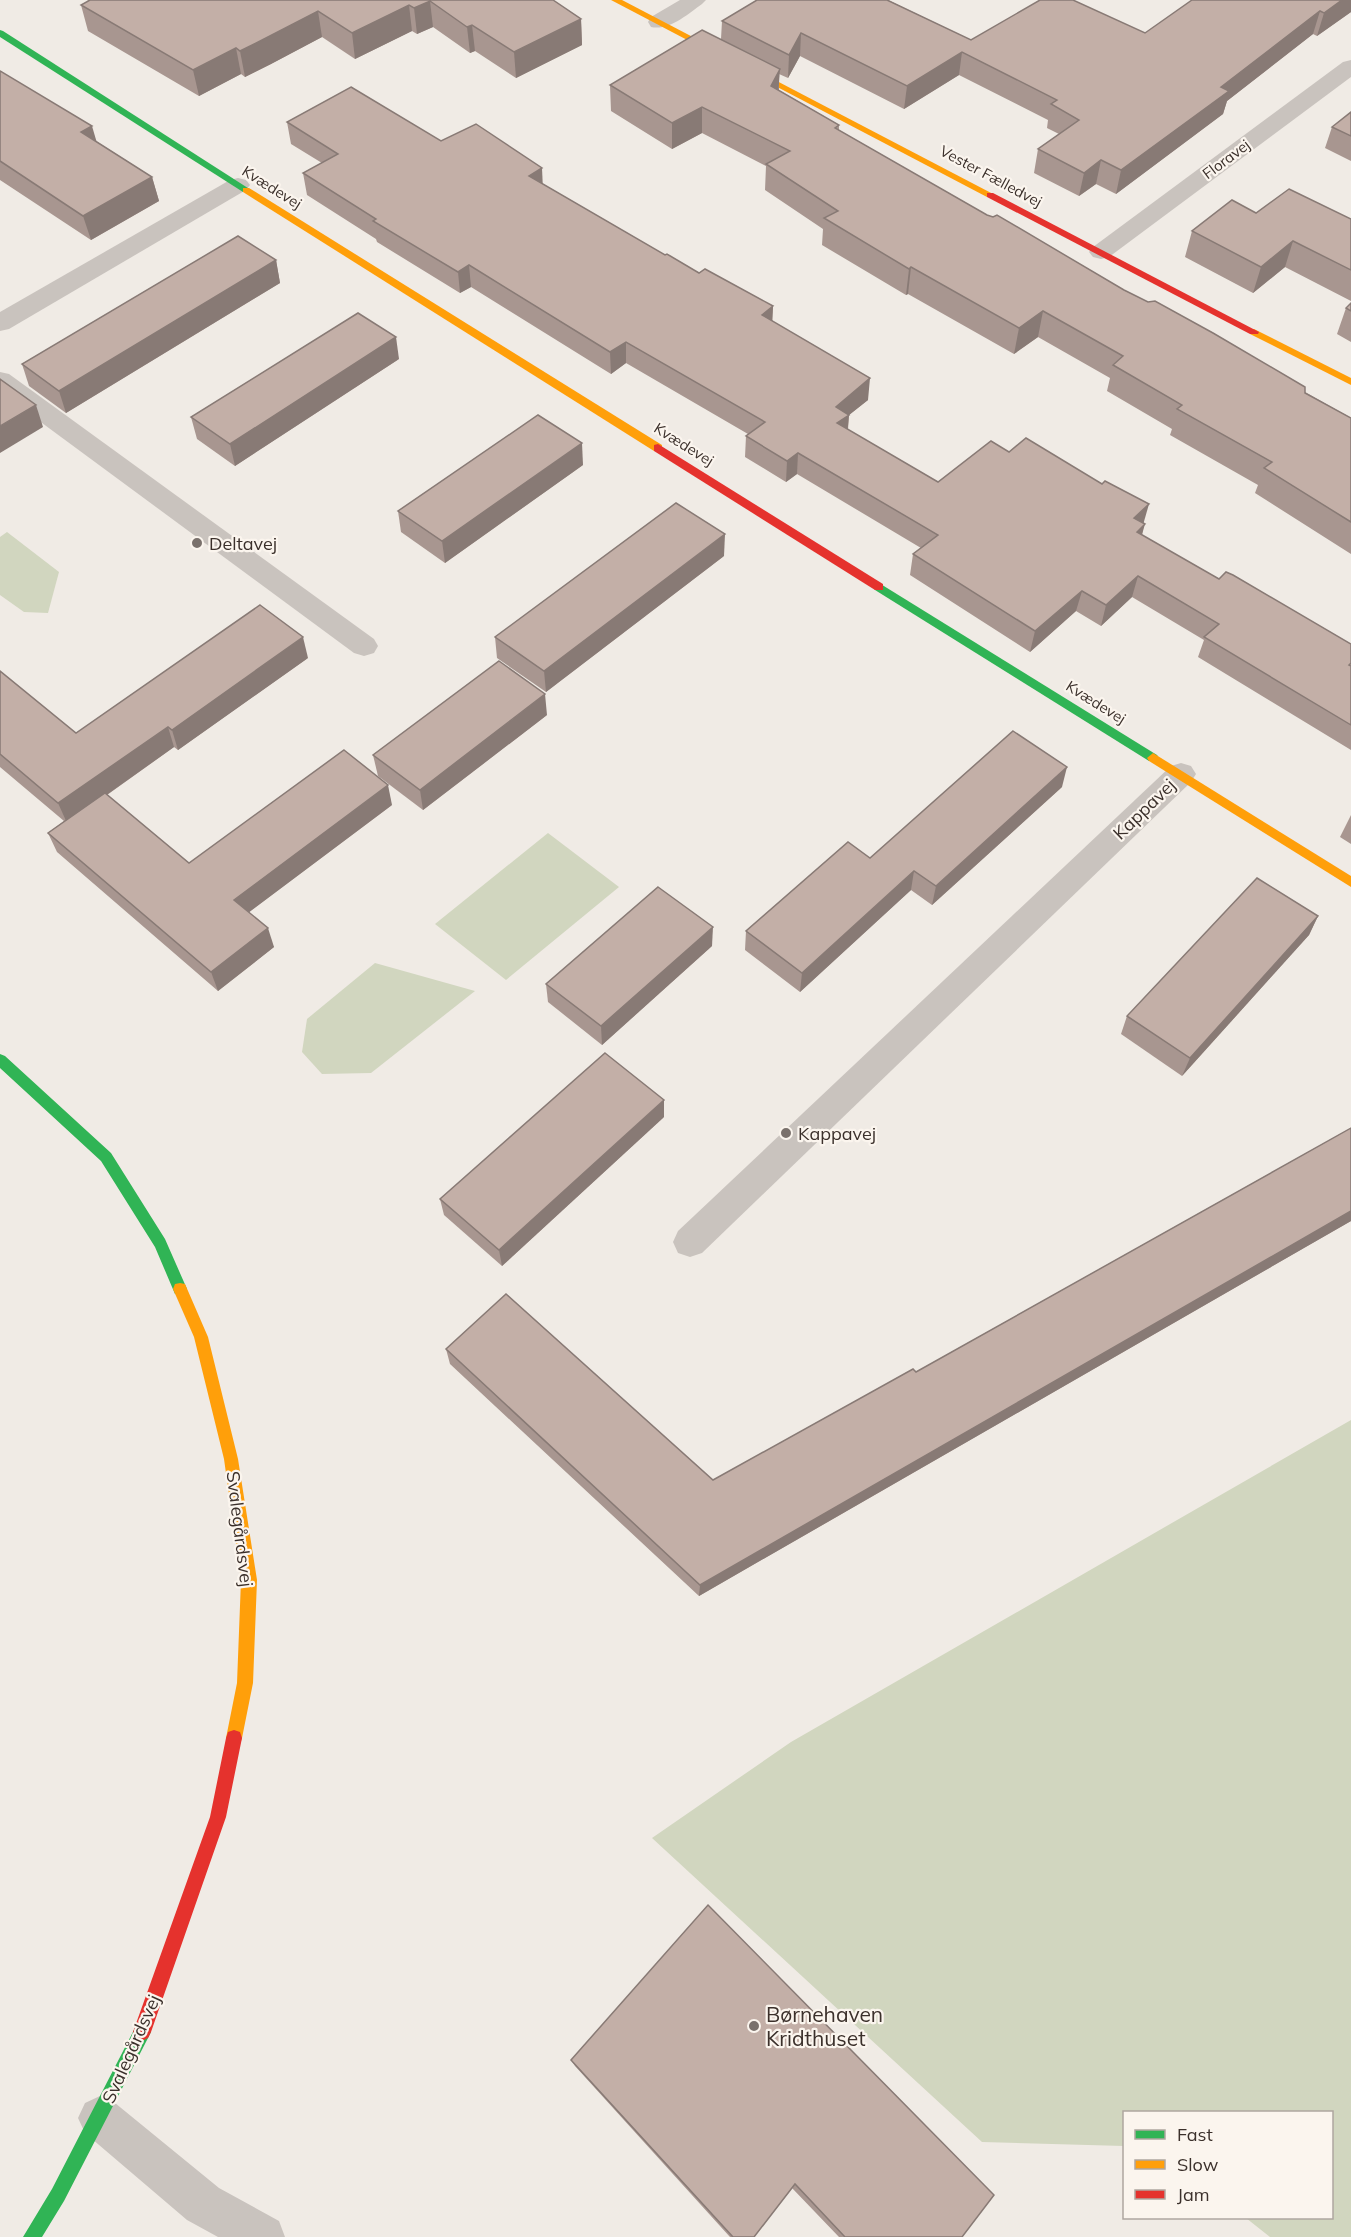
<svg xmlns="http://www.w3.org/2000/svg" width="1351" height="2237" font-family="Mulish,sans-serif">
<rect width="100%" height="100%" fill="#f0ebe5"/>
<g fill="#d1d6bf">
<polygon points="7,532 59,572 48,613 24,612 0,595 0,537"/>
<polygon points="548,833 619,887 506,980 435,924"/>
<polygon points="375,963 475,991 371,1073 322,1074 302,1052 307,1019"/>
<polygon points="1351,1420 1351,2237 1270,2237 1246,2218 1332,2218 1332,2112 1124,2112 1124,2146 982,2142 652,1838 791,1742"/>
</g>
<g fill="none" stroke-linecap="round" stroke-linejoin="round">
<g fill="#c9c3be" fill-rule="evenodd">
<path d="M 680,0 L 706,0 L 702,4 C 688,14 669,31 651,27 L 648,22 L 651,17 Z"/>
<polygon points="1351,60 1351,77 1109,257 1101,259 1093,257 1089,252 1093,247 1343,62"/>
<polygon points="238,178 246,180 250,185 246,190 9,329 0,331 0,312 230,180"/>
<polygon points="0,372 9,374 374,639 378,646 374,653 364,656 354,653 0,392"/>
<polygon points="1181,763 1191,766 1196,774 1191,782 702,1253 690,1257 678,1253 673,1242 678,1231 1171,766"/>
<polygon points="100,2096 115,2103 219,2188 279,2221 285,2237 218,2237 187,2220 85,2133 78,2118 85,2103"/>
</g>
<g fill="#30b455" fill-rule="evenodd">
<polygon points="0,30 3,31 251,190 243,192 0,37"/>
<polygon points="879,583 1157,755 1159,758 1157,761 1149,761 875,590 873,587"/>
<polygon points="0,1054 5,1056 111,1153 165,1239 187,1289 185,1294 180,1295 175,1294 155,1247 101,1161 0,1068"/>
<polygon points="142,2023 148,2026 151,2032 148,2038 64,2201 42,2237 23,2237 52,2189 136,2026"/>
</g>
<g fill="#ff9f0a" fill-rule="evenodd">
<polygon points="611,0 622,0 995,195 987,197"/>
<polygon points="243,188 249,188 662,445 662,451 654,451 243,192"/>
<polygon points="1254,329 1351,378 1351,385 1250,334 1250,330"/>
<polygon points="1153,753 1351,876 1351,887 1149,761 1147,758"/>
<polygon points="180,1283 185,1284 208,1337 238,1459 257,1580 253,1683 242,1738 240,1744 234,1746 228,1744 226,1738 237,1683 241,1580 224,1459 194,1337 173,1289 175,1284"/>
</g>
<g fill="#e5322d" fill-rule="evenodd">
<polygon points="987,193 993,193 1259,332 1258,334 1250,334 987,197"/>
<polygon points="658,444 883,584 883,590 875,590 654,451 654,445"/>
<polygon points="234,1730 240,1732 242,1738 226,1817 151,2032 148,2038 142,2041 136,2038 133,2032 210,1817 226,1738 228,1732"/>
</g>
</g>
<g fill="#a89690">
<polygon points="87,0 553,0 581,19 582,45 516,78 475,51 470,53 433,27 417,34 412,31 355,59 322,37 271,64 245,77 241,74 199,96 88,31 81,5 89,1"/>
<polygon points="757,0 888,0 971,40 1145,33 1351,0 1351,12 1317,36 1313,34 1227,101 1223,114 1116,194 1096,184 1079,196 1034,173 1038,149 1059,134 1047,128 1048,120 959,75 904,109 800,56 788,78 779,74 779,90 839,125 839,130 987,215 1124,290 1351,418 1351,554 1255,493 1258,485 1170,435 1172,429 1107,391 1110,378 1038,337 1014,354 908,294 906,295 822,245 823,229 765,190 766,166 702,133 672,149 611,111 610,85 721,39 722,21"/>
<polygon points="0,71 96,141 152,177 159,201 91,240 0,180"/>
<polygon points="1351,112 1351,161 1325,148 1332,127"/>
<polygon points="287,122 441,141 543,184 665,255 699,273 773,306 772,321 868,400 849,415 848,430 938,482 1009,452 1144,523 1142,535 1219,579 1351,644 1351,750 1198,657 1204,640 1132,597 1101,626 1076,611 1030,652 910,575 913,554 921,548 797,474 786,482 745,457 746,436 748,434 626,363 611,374 471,287 460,293 377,242 376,239 307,195 303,173 322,163 291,144"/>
<polygon points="1256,213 1351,219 1351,301 1285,267 1253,293 1185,257 1192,231"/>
<polygon points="276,260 280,283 66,413 29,386 22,364"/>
<polygon points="1351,303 1351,342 1337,334 1346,308"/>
<polygon points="399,359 235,466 197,439 191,417"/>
<polygon points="583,465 445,563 401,532 398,511"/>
<polygon points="724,556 546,692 497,658 495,637"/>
<polygon points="308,658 178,750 174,747 107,795 189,863 392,805 249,912 274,947 218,991 57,852 48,833 64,821 0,767 0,671 76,733"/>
<polygon points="547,715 423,810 378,776 373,755"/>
<polygon points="1062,787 932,905 911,890 800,992 745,950 746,931 870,858"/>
<polygon points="1351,815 1351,844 1340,837"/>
<polygon points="1318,916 1309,935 1182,1076 1121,1034 1127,1016"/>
<polygon points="712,946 602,1045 548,1002 546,984"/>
<polygon points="664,1117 502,1266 444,1215 440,1199"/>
<polygon points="1351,1128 1351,1221 699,1596 450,1364 446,1349 713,1480 916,1372"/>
<polygon points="571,2060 962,2237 839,2237 792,2188 754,2237 730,2237 575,2066"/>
</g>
<g fill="#887a75">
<polygon points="1342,0 1351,0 1351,12 1317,36 1324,13"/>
<polygon points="430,1 433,27 417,34 414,8"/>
<polygon points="409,5 412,31 355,59 352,33"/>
<polygon points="318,11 322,37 271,64 245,77 240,51"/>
<polygon points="1320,11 1313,34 1227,101 1223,114 1116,194 1121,170 1221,87"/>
<polygon points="581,19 582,45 516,78 514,52"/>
<polygon points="472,25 475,51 470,53 467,27"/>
<polygon points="801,33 800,56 788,78 789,55"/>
<polygon points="236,48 241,74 199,96 193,70"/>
<polygon points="962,52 959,75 904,109 907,86"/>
<polygon points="780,69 778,96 771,86"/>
<polygon points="702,107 702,133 672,149 672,123"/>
<polygon points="92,126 99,150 81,132"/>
<polygon points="1101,160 1096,184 1079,196 1084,173"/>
<polygon points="542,168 543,190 529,176"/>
<polygon points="152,177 159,201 91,240 83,216"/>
<polygon points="1293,241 1285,267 1253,293 1261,267"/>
<polygon points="276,260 280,283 66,413 59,391"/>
<polygon points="469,265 471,287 460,293 458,272"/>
<polygon points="911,267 908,294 906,295 909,269"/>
<polygon points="773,306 772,328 762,315"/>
<polygon points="1043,311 1038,337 1014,354 1019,328"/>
<polygon points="396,337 399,359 235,466 230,444"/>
<polygon points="626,342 626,363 611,374 610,352"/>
<polygon points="870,378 868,400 849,415 847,436 836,445 836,407"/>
<polygon points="36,405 43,427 0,453 0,426"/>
<polygon points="582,443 583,465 445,563 442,541"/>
<polygon points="798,453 797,474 786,482 787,461"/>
<polygon points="1149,504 1143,525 1134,518"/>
<polygon points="1145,524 1139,545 1137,532"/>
<polygon points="725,534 724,556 546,692 544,671"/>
<polygon points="1138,576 1132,597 1101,626 1106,605"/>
<polygon points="1082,591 1076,611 1030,652 1035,631"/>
<polygon points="303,637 308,658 178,750 172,730"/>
<polygon points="545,694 547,715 423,810 420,790"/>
<polygon points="168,727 174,747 67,823 58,803"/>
<polygon points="1067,767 1062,787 932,905 936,886"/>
<polygon points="388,785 392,805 240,919 234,900"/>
<polygon points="914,871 911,890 800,992 802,973"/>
<polygon points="1318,916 1309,935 1182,1076 1190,1058"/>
<polygon points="713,927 712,946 602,1045 601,1026"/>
<polygon points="268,928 274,947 218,991 211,972"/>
<polygon points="664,1100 664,1117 502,1266 499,1250"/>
<polygon points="1351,1211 1351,1221 699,1596 700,1585"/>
</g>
<g fill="#c3afa7" stroke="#887a75" stroke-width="1.5">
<polygon points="90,0 553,0 581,19 514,52 472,25 467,27 430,1 414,8 409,5 352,33 318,11 266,38 240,51 236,48 193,70 81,5"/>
<polygon points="757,0 887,0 971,40 1040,0 1073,0 1145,33 1192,0 1342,0 1324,13 1320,11 1221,87 1229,91 1121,170 1101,160 1084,173 1038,149 1079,120 1051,104 1057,100 962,52 907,86 801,33 789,55 722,21"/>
<polygon points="702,30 780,69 771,86 839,125 835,128 987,215 993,217 997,215 1124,290 1148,302 1155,301 1213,333 1305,387 1305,393 1351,418 1351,522 1264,468 1272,462 1177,409 1182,405 1113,365 1123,356 1043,311 1019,328 911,267 909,269 824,218 838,211 766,164 790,151 702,107 672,123 610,85"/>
<polygon points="0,71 92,126 81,132 152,177 83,216 0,161"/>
<polygon points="351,87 441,141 476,124 542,168 529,176 665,255 667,254 699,273 705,269 773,306 762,315 870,378 836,407 849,415 837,423 938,482 991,441 1009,452 1026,438 1102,484 1105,481 1149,504 1134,518 1145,524 1137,532 1219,579 1226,572 1233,575 1351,644 1351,663 1349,665 1351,666 1351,725 1204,637 1219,624 1138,576 1106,605 1082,591 1035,631 913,554 938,535 798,453 787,461 746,436 765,422 626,342 610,352 469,265 458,272 373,221 376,219 303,173 338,154 287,122"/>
<polygon points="1351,112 1351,136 1332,127"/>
<polygon points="1289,189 1351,219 1351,270 1293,241 1261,267 1192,231 1232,200 1256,213"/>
<polygon points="238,236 276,260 59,391 22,364"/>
<polygon points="1351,303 1351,311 1346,308"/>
<polygon points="358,313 396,337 230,444 191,417"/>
<polygon points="0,379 36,405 0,426"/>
<polygon points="538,415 582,443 442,541 398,511"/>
<polygon points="676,503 725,534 544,671 495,637"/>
<polygon points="260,605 303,637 172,730 168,727 58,803 0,754 0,671 76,733"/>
<polygon points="499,661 545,694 420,790 373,755"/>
<polygon points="1013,731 1067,767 936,886 914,871 802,973 746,931 848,842 870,858"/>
<polygon points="344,750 388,785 234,900 268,928 211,972 48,833 105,793 189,863"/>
<polygon points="1257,878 1318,916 1190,1058 1127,1016"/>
<polygon points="658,887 713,927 601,1026 546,984"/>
<polygon points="605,1053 664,1100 499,1250 440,1199"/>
<polygon points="1351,1128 1351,1211 700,1585 446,1349 506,1294 713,1480 913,1369 916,1372"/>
<polygon points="708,1905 994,2195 962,2237 845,2237 795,2184 754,2237 733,2237 571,2060"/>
</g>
<g fill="#7a716c" stroke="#fbf5ee" stroke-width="2">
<circle cx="197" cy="543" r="6"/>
<circle cx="786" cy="1133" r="6"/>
<circle cx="754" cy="2026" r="6"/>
</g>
<g text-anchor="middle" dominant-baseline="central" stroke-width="4.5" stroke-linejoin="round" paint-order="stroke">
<g font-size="15" fill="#3b302b" stroke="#fbf5ee">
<text transform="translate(1226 159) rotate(-37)">Floravej</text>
<text transform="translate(991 176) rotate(28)">Vester Fælledvej</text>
<text transform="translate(272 187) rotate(32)">Kvædevej</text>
<text transform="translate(684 444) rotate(32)">Kvædevej</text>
<text transform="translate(1096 702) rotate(32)">Kvædevej</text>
</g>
<g font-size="18" fill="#3b302b" stroke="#fbf5ee" text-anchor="start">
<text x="209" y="543">Deltavej</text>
<text x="798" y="1133">Kappavej</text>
</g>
<g font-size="18" fill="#3b302b" stroke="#fbf5ee">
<text transform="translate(1144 809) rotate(-44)">Kappavej</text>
<text transform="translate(240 1529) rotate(83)">Svalegårdsvej</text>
<text transform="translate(131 2049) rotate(-66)">Svalegårdsvej</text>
</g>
<g font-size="21" fill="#3b302b" stroke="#fbf5ee" text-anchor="start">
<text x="766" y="2014">Børnehaven<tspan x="766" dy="24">Kridthuset</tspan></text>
</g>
</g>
<rect x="1123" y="2111" width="210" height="108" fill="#fbf5ee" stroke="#aea6a0" stroke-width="1.5"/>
<rect x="1135" y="2130" width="30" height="9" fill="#30b455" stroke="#aea6a0" stroke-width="1.5"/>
<text x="1177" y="2141" font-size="18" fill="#3b302b">Fast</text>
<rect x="1135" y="2160" width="30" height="9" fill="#ff9f0a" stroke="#aea6a0" stroke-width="1.5"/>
<text x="1177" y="2171" font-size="18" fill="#3b302b">Slow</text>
<rect x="1135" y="2190" width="30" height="9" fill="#e5322d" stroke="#aea6a0" stroke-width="1.5"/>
<text x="1177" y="2201" font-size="18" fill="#3b302b">Jam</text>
</svg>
